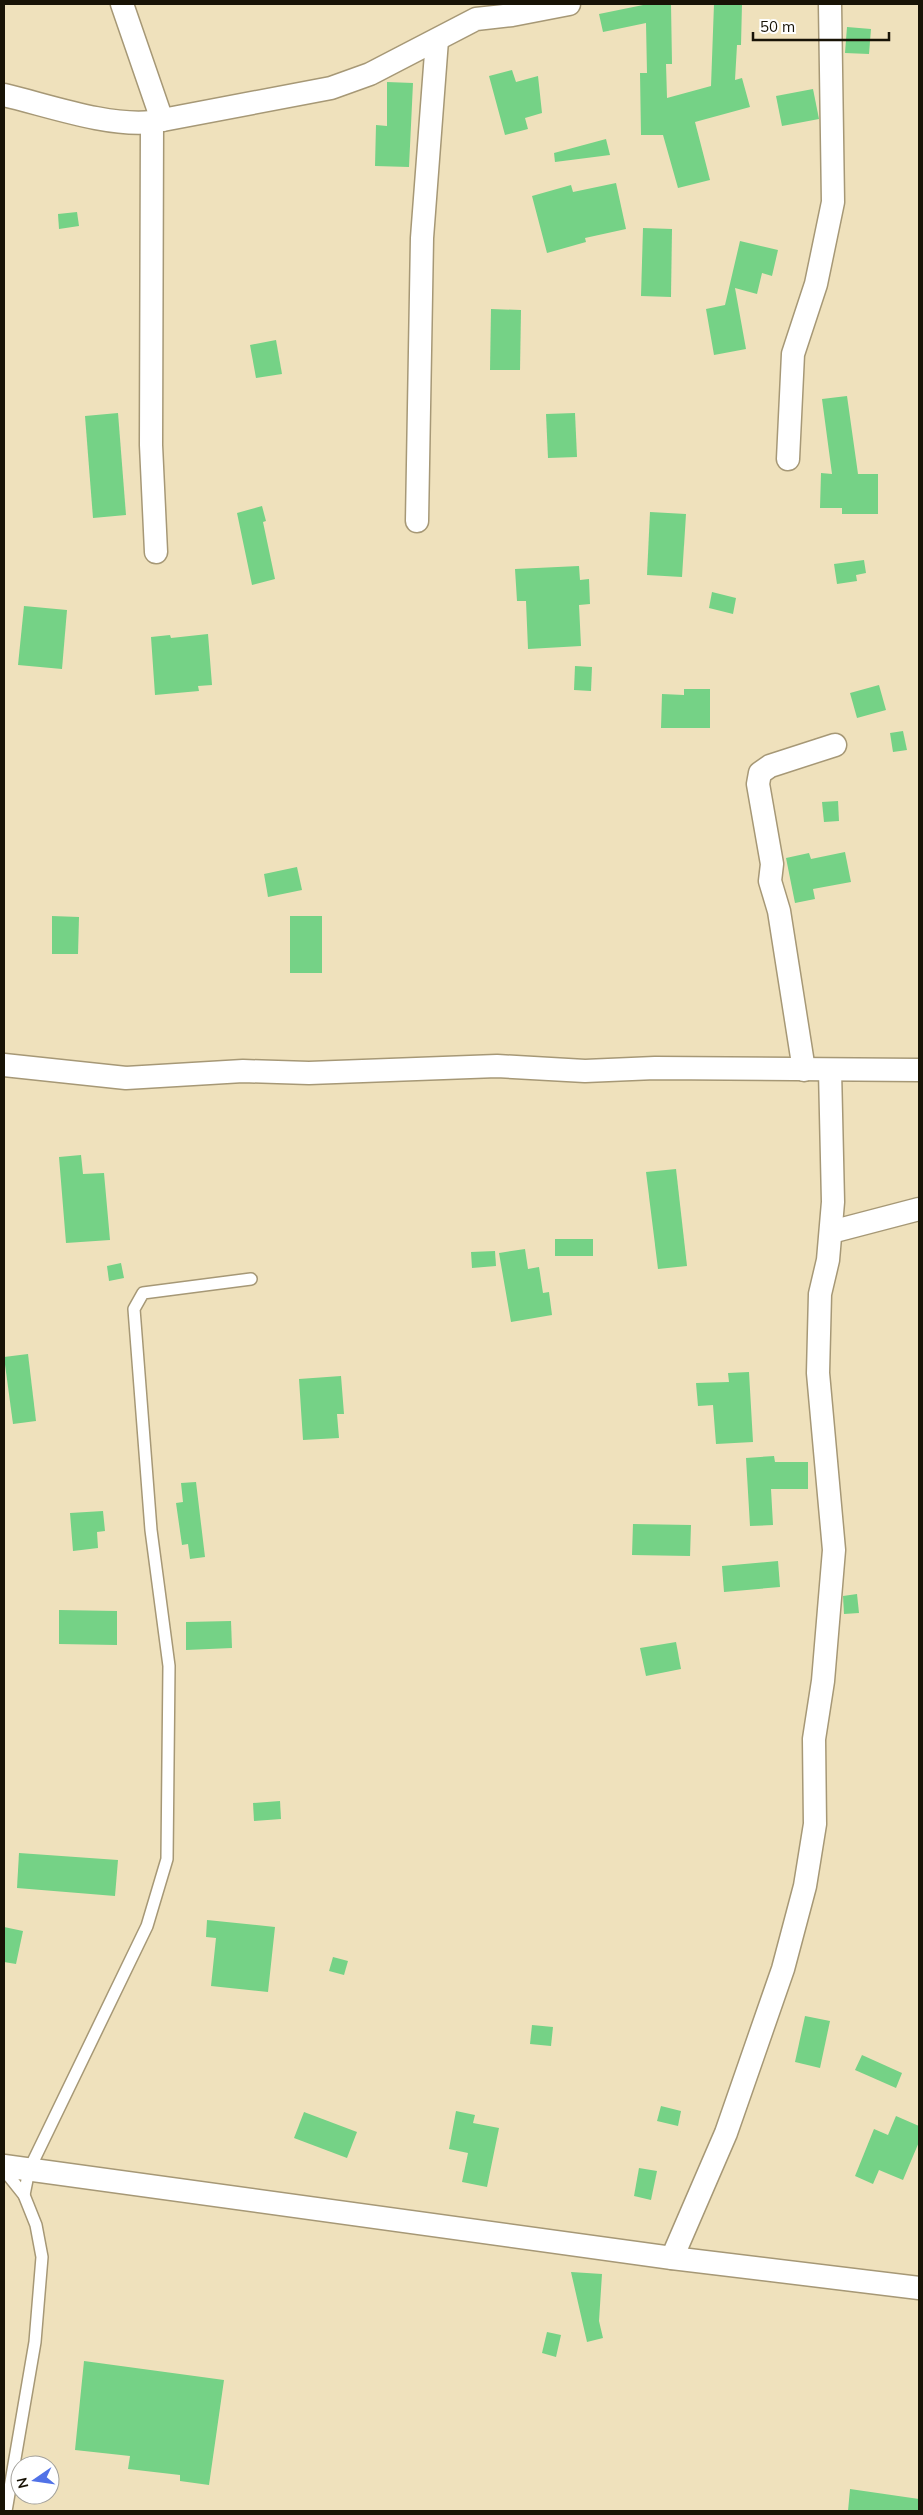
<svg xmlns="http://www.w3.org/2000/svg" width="923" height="2515" font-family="Mulish,sans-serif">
<rect width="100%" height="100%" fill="#efe1bc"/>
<g fill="#75d286">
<polygon points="648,4 671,4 672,64 666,64 667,98 711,86 714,4 742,4 741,45 737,45 735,80 742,78 750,107 695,122 710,180 678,188 663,135 641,135 640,73 647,73 646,23 603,32 599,14"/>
<polygon points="847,27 871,29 869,54 845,53"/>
<polygon points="512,70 516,82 538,76 542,113 525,118 528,129 505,135 489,76"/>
<polygon points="387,82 413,83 409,167 375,166 376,125 387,126"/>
<polygon points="813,89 819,119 782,126 776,96"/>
<polygon points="606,139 610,155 555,162 554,153"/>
<polygon points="616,183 626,229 585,238 586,242 547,253 532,196 571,185 573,192"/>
<polygon points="77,212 79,226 59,229 58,214"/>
<polygon points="643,228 672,229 671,297 641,296"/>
<polygon points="740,241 778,250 772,276 762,273 757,294 735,288 746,349 714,355 706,309 725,305"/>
<polygon points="491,309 521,310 520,370 490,370"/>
<polygon points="276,340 282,374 256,378 250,345"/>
<polygon points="847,396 858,474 878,474 878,514 842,514 842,508 820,508 821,473 832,474 822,399"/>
<polygon points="118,413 126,515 93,518 85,416"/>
<polygon points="575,413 577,457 548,458 546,414"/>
<polygon points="262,506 266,521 263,522 275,579 252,585 237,513"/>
<polygon points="650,512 686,514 682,577 647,575"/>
<polygon points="864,560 866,573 856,575 857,581 837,584 834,564"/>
<polygon points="579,566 580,580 589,579 590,604 579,605 581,646 528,649 526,601 517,601 515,569"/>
<polygon points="712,592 736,598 733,614 709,608"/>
<polygon points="24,606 67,610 62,669 18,665"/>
<polygon points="208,634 212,685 198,686 199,691 155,695 151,637 170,635 171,638"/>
<polygon points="575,666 592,667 591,691 574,690"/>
<polygon points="879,685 886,710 857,718 850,693"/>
<polygon points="684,689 710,689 710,728 661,728 662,694 684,695"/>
<polygon points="903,731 907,750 893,752 890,733"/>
<polygon points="838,801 839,821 824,822 822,802"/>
<polygon points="845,852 851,882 813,889 815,899 795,903 786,858 809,853 811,859"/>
<polygon points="297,867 302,890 268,897 264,874"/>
<polygon points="52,916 79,917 78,954 52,954"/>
<rect x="290" y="916" width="32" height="57"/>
<polygon points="81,1155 83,1174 104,1173 110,1240 66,1243 59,1157"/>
<polygon points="676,1169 687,1266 658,1269 646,1172"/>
<rect x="555" y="1239" width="38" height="17"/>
<polygon points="525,1249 528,1269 539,1267 543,1293 549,1292 552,1315 511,1322 499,1253"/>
<polygon points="495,1251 496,1266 472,1268 471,1252"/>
<polygon points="121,1263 124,1278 109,1281 107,1266"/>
<polygon points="28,1354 36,1421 13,1424 4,1357"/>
<polygon points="749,1372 753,1442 716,1444 713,1405 698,1406 696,1383 729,1382 728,1373"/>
<polygon points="341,1376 344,1414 337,1414 339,1438 303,1440 299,1379"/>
<polygon points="774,1456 775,1462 808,1462 808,1489 771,1489 773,1525 750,1526 746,1458"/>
<polygon points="196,1482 205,1557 190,1559 188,1544 182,1545 176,1503 183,1502 181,1483"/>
<polygon points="103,1511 105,1531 97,1532 98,1548 73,1551 70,1513"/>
<polygon points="633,1524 691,1525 690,1556 632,1555"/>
<polygon points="778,1561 780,1587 724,1592 722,1566"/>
<polygon points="857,1594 859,1613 844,1614 843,1596"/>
<polygon points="59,1610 117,1611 117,1645 59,1644"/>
<polygon points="231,1621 232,1648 186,1650 186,1622"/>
<polygon points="676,1642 681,1669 646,1676 640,1648"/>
<polygon points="280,1801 281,1819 254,1821 253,1803"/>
<polygon points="19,1853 118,1860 115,1896 17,1888"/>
<polygon points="207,1920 275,1927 268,1992 211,1986 216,1938 206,1937"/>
<polygon points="4,1927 23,1931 16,1964 4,1962"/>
<polygon points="333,1957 348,1961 344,1975 329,1971"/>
<polygon points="805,2016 830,2021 820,2068 795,2062"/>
<polygon points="532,2025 553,2027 551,2046 530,2044"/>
<polygon points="862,2055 902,2073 896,2088 855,2070"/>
<polygon points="661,2106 681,2111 678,2126 657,2121"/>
<polygon points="456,2111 475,2115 473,2123 499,2128 487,2187 462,2182 468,2153 449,2149"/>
<polygon points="304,2112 357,2132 347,2158 294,2138"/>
<polygon points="896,2116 919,2126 919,2142 903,2180 879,2170 873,2184 855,2176 874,2129 888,2135"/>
<polygon points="639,2168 657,2171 651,2200 634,2196"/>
<polygon points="571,2272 602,2274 599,2321 603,2338 587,2342"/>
<polygon points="547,2332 561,2335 556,2357 542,2353"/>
<polygon points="84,2361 224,2380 209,2485 180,2481 180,2475 128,2469 130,2456 75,2450"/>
<polygon points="850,2489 919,2499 919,2511 848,2511"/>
</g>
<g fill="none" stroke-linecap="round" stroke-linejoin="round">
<defs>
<g id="service">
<polyline points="4,2170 24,2195 36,2225 42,2257 35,2342 6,2511"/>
<polyline points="24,2195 29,2170 147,1926 167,1859 169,1666 151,1530 134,1309 143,1293 251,1279"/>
</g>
<g id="minor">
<polyline points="122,4 162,120"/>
<path d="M 4,95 C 47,105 108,127 152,122 L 331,88 L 370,74 L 476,19 L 512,15 L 569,4"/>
<polyline points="152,122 151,445 156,552"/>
<polyline points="788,459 793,354 816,284 833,202 830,4"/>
<polyline points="417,521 422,238 437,40"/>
<polyline points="4,1065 126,1078 243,1071 309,1073 497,1066 585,1071 655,1068 919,1070"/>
<polyline points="804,1070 779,911 770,881 772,864 758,784 760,773 770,766 835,745"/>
<polyline points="831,1232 919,1209"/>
<polyline points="4,2166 672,2258 919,2288"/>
<polyline points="672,2258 726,2133 783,1969 805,1886 815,1824 814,1739 823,1681 834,1550 818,1373 820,1294 828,1260 833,1202 830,1070"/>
</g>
</defs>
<use href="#service" stroke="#a69876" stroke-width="14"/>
<use href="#minor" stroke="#a69876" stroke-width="25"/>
<use href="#service" stroke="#fff" stroke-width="11"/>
<use href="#minor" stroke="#fff" stroke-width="22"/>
</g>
<rect width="923" height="2515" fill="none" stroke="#181306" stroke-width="10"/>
<g transform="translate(35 2480) rotate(257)"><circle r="24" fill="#ffffff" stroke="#a3a19b"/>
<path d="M0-4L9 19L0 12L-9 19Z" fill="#5172e7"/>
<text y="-8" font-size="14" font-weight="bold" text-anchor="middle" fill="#181306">N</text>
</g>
<path d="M753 32v8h136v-8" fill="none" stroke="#181306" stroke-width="2.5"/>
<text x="760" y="32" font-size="15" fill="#181306" stroke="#ffffff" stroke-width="4" paint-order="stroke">50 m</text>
</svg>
